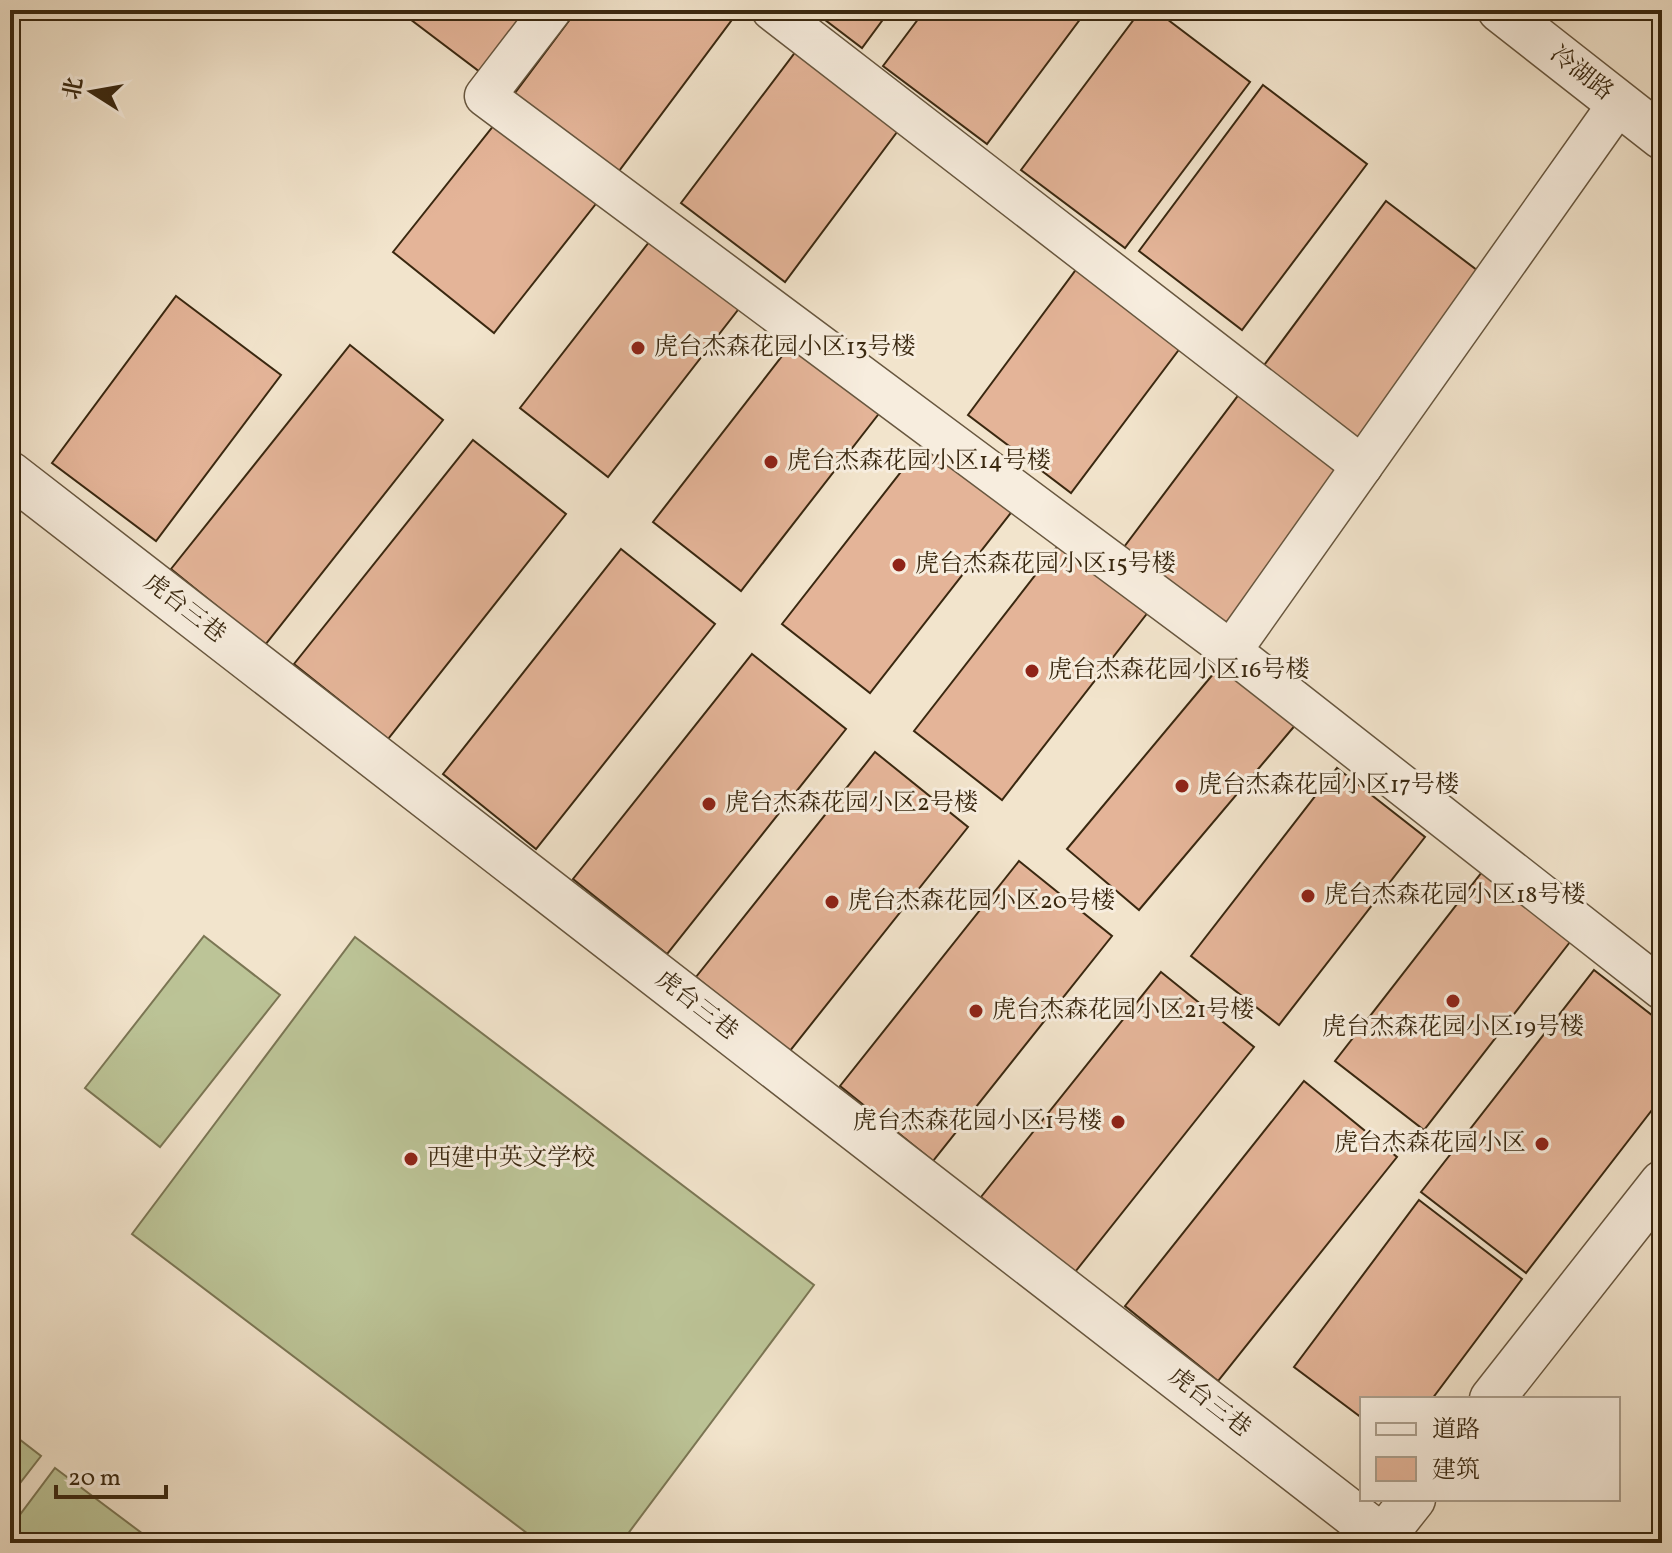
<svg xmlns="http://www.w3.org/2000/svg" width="1672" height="1553" font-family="Vollkorn,'Noto Serif SC',serif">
<rect width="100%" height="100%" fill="#f2e4cc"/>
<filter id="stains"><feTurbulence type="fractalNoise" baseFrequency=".0025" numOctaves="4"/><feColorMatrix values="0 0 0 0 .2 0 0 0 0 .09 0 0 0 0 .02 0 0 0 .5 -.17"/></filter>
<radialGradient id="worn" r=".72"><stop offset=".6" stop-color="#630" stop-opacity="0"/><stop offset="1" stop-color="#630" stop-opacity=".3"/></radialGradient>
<g fill="#bcc497" stroke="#7b7654" stroke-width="2">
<polygon points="204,936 280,995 160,1147 85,1088"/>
<polygon points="355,937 814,1285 621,1543 540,1543 132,1234"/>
<polygon points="10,1432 41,1456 10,1496"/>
<polygon points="55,1468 155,1543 24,1543 10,1532 10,1528"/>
</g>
<g fill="#e4b498" stroke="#3a2810" stroke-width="2">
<polygon points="398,10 532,10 484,75"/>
<polygon points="577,10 734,10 737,13 613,179 509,101"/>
<polygon points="812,10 890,10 862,48"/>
<polygon points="925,10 1087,10 987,144 883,66"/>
<polygon points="1141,10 1155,10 1250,82 1125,248 1021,170"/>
<polygon points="806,38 909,116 785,282 681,203"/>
<polygon points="1263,85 1367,164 1242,330 1139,251"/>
<polygon points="510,105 610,186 494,333 393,252"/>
<polygon points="1386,201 1490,280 1365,446 1262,368"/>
<polygon points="667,219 755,288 608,477 520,408"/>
<polygon points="1092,248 1196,327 1071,493 968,415"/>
<polygon points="176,296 281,375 156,541 52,463"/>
<polygon points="800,333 888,402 741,591 653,522"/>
<polygon points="350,345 443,420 265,645 171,569"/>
<polygon points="1246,385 1350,463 1225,630 1121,551"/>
<polygon points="929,436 1017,505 870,693 782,624"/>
<polygon points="473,440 566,514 388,739 294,664"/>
<polygon points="1061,542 1149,611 1002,800 914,731"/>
<polygon points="621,549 715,624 536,849 443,774"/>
<polygon points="752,654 846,729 667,954 573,879"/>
<polygon points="1224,661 1297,723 1139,910 1067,849"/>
<polygon points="875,752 968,827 789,1052 696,977"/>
<polygon points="1337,768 1425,837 1279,1025 1191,956"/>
<polygon points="1019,861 1112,936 933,1161 840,1086"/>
<polygon points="1482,872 1570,942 1424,1130 1335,1061"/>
<polygon points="1594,970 1662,1023 1662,1097 1526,1273 1421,1192"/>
<polygon points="1161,972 1254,1047 1075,1272 981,1197"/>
<polygon points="1304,1081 1397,1157 1218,1381 1125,1306"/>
<polygon points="1419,1200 1522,1279 1432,1399 1362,1399 1362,1418 1294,1367"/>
</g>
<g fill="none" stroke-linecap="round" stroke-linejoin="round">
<defs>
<g id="minor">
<polyline points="551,10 485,96 1231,651"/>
<polyline points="772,10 1362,466"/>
<polyline points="1619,103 1231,651 1662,989"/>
</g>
<g id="tertiary">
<polyline points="1500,10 1662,137"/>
<polyline points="10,474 1390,1543"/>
<polyline points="1492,1399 1662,1183"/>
<polyline points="1383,1537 1413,1499"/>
</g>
</defs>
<use href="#minor" stroke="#68573f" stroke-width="43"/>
<use href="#tertiary" stroke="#68573f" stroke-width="47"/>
<use href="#minor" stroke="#f7edde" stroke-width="40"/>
<use href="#tertiary" stroke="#f7edde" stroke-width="44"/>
</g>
<g fill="#8f2418" stroke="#f7edde" stroke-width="3">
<circle cx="638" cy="348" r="8"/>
<circle cx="771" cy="462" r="8"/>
<circle cx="899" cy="565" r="8"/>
<circle cx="1032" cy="671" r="8"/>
<circle cx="1182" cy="786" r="8"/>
<circle cx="709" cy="804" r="8"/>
<circle cx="1308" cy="896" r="8"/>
<circle cx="832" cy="902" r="8"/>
<circle cx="1453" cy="1001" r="8"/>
<circle cx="976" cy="1011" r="8"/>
<circle cx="1118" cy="1122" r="8"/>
<circle cx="1542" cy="1144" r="8"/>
<circle cx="411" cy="1159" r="8"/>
</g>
<g text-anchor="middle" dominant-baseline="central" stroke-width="6" stroke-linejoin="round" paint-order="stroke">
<g font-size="24" fill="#3a2810" stroke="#f7edde">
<text transform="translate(1581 74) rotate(38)">冷湖路</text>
<text transform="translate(184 609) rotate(38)">虎台三巷</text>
<text transform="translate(696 1006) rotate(38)">虎台三巷</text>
<text transform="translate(1209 1403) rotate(38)">虎台三巷</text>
</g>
<g font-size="24" fill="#3a2810" stroke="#f7edde" text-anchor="start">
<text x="654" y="348">虎台杰森花园小区13号楼</text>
<text x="787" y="462">虎台杰森花园小区14号楼</text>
<text x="915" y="565">虎台杰森花园小区15号楼</text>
<text x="1048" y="671">虎台杰森花园小区16号楼</text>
<text x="1198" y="786">虎台杰森花园小区17号楼</text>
<text x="725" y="804">虎台杰森花园小区2号楼</text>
<text x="1324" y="896">虎台杰森花园小区18号楼</text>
<text x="848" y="902">虎台杰森花园小区20号楼</text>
<text x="992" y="1011">虎台杰森花园小区21号楼</text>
<text x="1453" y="1028" text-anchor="middle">虎台杰森花园小区19号楼</text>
<text x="1102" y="1122" text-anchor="end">虎台杰森花园小区1号楼</text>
<text x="1526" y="1144" text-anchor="end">虎台杰森花园小区</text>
<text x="427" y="1159">西建中英文学校</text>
</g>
</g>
<rect width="1672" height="1553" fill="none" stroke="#f2e4cc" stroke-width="40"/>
<rect x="12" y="12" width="1648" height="1529" fill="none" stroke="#3a2810" stroke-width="4"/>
<rect x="20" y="20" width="1632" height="1513" fill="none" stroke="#3a2810" stroke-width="2"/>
<rect x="1360" y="1397" width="260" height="104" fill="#f7edde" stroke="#ab9e8c" stroke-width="2"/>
<rect x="1376" y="1423" width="40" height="12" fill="#f7edde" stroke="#ab9e8c" stroke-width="2"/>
<text x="1432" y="1437" font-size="24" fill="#3a2810">道路</text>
<rect x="1376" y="1457" width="40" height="24" fill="#e4b498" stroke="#ab9e8c" stroke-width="2"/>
<text x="1432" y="1477" font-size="24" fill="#3a2810">建筑</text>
<g transform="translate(92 92) rotate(281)" stroke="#f7edde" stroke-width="6" paint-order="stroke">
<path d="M0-6L14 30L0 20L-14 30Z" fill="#3a2810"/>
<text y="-12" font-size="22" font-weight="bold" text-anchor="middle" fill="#3a2810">北</text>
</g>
<path d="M56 1485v12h110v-12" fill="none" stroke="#3a2810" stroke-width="4"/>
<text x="68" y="1485" font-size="24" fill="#3a2810" stroke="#f7edde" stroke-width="6" paint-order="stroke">20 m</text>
<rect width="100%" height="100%" filter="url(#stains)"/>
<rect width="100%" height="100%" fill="url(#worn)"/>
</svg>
